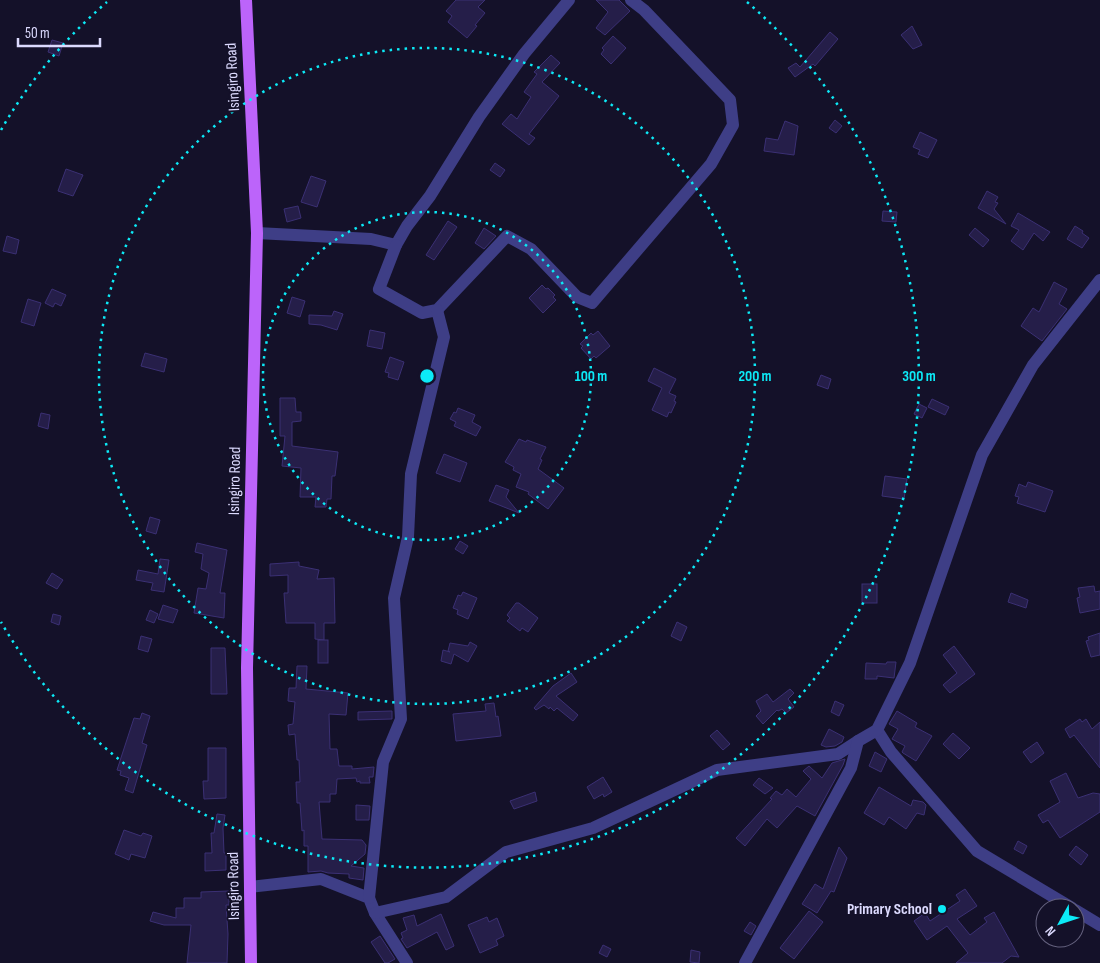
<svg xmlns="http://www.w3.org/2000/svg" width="1100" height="963" font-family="'Sofia Sans Condensed',sans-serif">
<rect width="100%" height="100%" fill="#141129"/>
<g fill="#251e49" stroke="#3b3074">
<polygon points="456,0 485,0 478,7 485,13 475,25 477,26 467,38 448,22 452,16 446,11"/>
<polygon points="596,0 619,0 630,11 605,35 596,28 608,12"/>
<polygon points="912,26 922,45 913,49 901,35"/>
<polygon points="830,32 838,39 815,66 813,64 795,77 788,68 796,63 800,67"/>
<polygon points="613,36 626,48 611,64 601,54 604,50 602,48"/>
<polygon points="52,40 63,43 59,56 48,52"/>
<polygon points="551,55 560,63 542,82 559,96 529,134 535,138 529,145 502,124 511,114 517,119 531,97 524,92 537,74 534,72"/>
<polygon points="835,120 842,126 836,133 829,128"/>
<polygon points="785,121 798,126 794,155 764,151 766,138 778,140"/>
<polygon points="920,132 937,140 928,158 918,154 920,150 913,147"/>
<polygon points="495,163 505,170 500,177 490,170"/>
<polygon points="66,169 83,175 73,196 58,191"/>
<polygon points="311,176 326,181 317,207 301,202"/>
<polygon points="987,191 998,197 995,202 998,203 994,209 1006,224 978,208"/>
<polygon points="298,206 301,218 287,222 284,209"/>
<polygon points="883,211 897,212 896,222 882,221"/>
<polygon points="1018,213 1050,232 1043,241 1034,233 1023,250 1011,241 1019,230 1011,226"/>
<polygon points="448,221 457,227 434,260 426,255"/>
<polygon points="1075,226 1083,231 1082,233 1089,238 1082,248 1067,239"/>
<polygon points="484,228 496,236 484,249 475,243"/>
<polygon points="975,228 989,240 983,247 969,235"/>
<polygon points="7,236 19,240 16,254 3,251"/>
<polygon points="1054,282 1067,289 1059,304 1067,309 1042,341 1021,326 1033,308 1039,312"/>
<polygon points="542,285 546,289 548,288 555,295 553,297 556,300 543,313 529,298"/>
<polygon points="52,289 66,295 61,306 55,303 53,307 45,303"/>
<polygon points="292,297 305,301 300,317 287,313"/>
<polygon points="28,299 41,303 34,326 21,322"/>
<polygon points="334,311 343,314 337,330 321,325 309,324 309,315 332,316"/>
<polygon points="370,330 385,333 382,349 367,346"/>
<polygon points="598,331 610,346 596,358 594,356 591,359 581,348 583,346 580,344 591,333 593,335"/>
<polygon points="145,353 167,359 164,372 141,366"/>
<polygon points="390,357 404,362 398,380 388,377 389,373 385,372"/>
<polygon points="654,368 676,379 669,393 676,396 674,401 676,402 671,413 669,412 667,417 652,410 662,388 648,381"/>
<polygon points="821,375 831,379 828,389 817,385"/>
<polygon points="280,398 295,398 296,412 301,412 301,421 292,422 292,446 338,452 335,476 332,476 331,499 327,499 326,507 315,507 316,497 300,497 301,468 282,466 285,436 280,436"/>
<polygon points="932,399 949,407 945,415 928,407"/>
<polygon points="919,404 927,408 922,418 914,414"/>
<polygon points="458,408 475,415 472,422 481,427 476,436 454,426 456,422 450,419 454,412 456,413"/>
<polygon points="41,413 50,415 48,429 38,426"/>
<polygon points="519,439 526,442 527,440 546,447 540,459 542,460 538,469 564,488 548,509 528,494 529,492 516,487 521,474 513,470 514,467 505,462"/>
<polygon points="444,454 467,463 460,482 436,473"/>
<polygon points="885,476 907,479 904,499 882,496"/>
<polygon points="1028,482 1053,491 1045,512 1017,503 1019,497 1015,496 1019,484 1026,487"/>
<polygon points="496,485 509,490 506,497 519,513 489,501"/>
<polygon points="150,517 160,520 156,534 146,531"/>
<polygon points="460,541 468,546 463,554 455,549"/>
<polygon points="197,543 227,550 220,593 225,593 224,618 194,613 198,588 206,589 209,573 201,569 203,554 195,552"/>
<polygon points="160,559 169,560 164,592 151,590 153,583 136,580 138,570 158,574"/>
<polygon points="299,562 299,566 319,570 317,579 334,578 335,623 324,623 324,640 315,639 315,623 286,623 284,593 288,593 288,575 270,576 270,564"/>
<polygon points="52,573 63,580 57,589 46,583"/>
<rect x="862" y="584" width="15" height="19"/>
<polygon points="1094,586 1095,592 1100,591 1100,609 1080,613 1077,598 1080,597 1078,588"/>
<polygon points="463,592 477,598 468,619 457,614 458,610 453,608 458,595 461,596"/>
<polygon points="1011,593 1028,600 1026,608 1008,602"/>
<polygon points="516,603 519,603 538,618 528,632 522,628 520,631 507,621 510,618 507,615"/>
<polygon points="163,605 178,610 173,623 158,619"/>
<polygon points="150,610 158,614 154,623 146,620"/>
<polygon points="53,614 61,616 59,625 51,622"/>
<polygon points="677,622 687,627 681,641 671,636"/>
<polygon points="1100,633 1100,655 1091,657 1086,641 1089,640 1088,637"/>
<polygon points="141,636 152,639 148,652 138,649"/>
<rect x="318" y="640" width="10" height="23"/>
<polygon points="470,642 477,646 468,662 454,654 451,664 441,661 443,650 450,652 448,651 450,643 468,646"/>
<polygon points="954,646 975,674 950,693 943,685 957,673 943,655"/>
<polygon points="211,648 225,648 227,694 211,694"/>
<polygon points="887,662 896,662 894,678 877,676 877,679 865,679 866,663 886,664"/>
<polygon points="297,666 307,666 306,689 348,693 346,715 329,714 330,749 337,749 339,766 352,766 352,769 374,767 373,777 369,777 370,783 360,783 360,781 357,782 356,778 337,779 336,794 330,794 330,802 319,802 322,839 362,840 366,845 365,854 351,866 364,868 363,880 349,878 349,874 328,873 321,871 308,872 308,846 304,846 304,830 302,831 300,803 297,803 296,782 300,782 299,760 297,760 295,734 289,735 288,725 293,724 295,702 288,701 289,688 296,688"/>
<polygon points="571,673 577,682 556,696 578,715 573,721 557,708 554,711 550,707 549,709 544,705 536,710 534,708 553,686"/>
<polygon points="790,689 794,693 788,699 794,707 786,713 782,709 778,711 777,710 763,724 756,716 761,711 756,701 767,694 773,702"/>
<polygon points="835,701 844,705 839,716 831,712"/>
<polygon points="494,703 496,717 498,716 501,736 456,741 453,714 486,711 485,704"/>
<polygon points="392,711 392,719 358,720 358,712"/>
<polygon points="897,711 917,723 915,727 932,736 916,761 903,753 902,752 905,746 892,739 898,729 889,724"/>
<polygon points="142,713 150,716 142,743 147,745 133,793 125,790 129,778 120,775 121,771 117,770 134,718 140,719"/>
<polygon points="1080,719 1082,722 1086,719 1092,729 1100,722 1100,768 1074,735 1070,738 1065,729"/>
<polygon points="829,729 844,737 842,742 835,746 826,747 821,745"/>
<polygon points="717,730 730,744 723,750 710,736"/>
<polygon points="953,733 970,748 959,759 943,744"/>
<polygon points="1037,742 1044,753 1031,763 1023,752"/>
<polygon points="208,748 226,748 226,798 204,799 203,781 208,781"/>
<polygon points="875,752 887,759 881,772 869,766"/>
<polygon points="845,759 843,765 815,816 797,806 777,828 767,819 745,846 736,838 772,799 770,798 776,791 782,795 787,789 796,797 811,779 803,771 809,766 822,778 832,763"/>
<polygon points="1066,773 1078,798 1093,793 1100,794 1100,812 1060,838 1048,820 1043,823 1038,815 1060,802 1050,781"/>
<polygon points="603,777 612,792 604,797 603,794 594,799 587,787"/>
<polygon points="759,778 773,788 765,794 753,785"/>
<polygon points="879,787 911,806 913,800 923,802 926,805 924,815 917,813 906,829 889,817 884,825 864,813"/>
<polygon points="535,792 537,801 514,809 510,801"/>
<polygon points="356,805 370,806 369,820 356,820"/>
<polygon points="217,814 225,815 223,828 224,853 226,853 226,870 205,871 205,853 212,853 211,833 214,833"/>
<polygon points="124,830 141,836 143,833 152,836 145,858 131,854 129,860 115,854"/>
<polygon points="1018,841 1027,846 1023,854 1014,849"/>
<polygon points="1076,846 1088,855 1081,865 1069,855"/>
<polygon points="839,847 847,858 834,892 831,891 817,913 802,904 815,884 823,889"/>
<polygon points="965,889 977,906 957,919 970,935 987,922 984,918 994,912 1019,957 1011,956 1002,963 956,963 968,953 947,926 927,940 914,921 925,913 930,921 960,901 956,895"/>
<polygon points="229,891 229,905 226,905 228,934 227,963 187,963 191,925 164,925 150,921 153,912 176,918 176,908 184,908 184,898 201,898 201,892"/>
<polygon points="809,911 823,922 794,959 780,948"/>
<polygon points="441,914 454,946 446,950 437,932 407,948 401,939 403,938 401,933 407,930 403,918 414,915 417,926"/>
<polygon points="487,917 489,922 497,918 504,936 496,940 498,945 480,953 468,925"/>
<polygon points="750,922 756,926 751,935 744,931"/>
<polygon points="380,936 395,959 388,963 385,963 371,942"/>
<polygon points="603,945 611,949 607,957 599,953"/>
<polygon points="691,950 700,952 699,963 690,962"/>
</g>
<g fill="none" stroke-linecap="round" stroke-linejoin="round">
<g stroke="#3e3e86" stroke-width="12">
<polyline points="257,233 371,239 396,245 407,226 430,196 479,117 524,54 569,0"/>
<polyline points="396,245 379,289 422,313 437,310 507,236 531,249 577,297 592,303 711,164 733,125 730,100 644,10 631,0"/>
<polyline points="877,730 891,752 977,851 1072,908"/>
<polyline points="250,887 321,879 369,898 375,913 407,963"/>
<polyline points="369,898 383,762 401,719 394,598 408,537 411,474 444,337 437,310"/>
<polyline points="1075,910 1100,925"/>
<polyline points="375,913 446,897 506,852 593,828 717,770 838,754 858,741"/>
<polyline points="745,963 851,768 858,741 877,730 910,663 982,455 1033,365 1100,280"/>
</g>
<polyline stroke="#bc64fa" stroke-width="12" points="246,0 257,233 247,668 251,963"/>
</g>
<g fill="none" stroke="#0ceaf7" stroke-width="2.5" stroke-dasharray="2.5 5">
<circle cx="427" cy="376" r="164"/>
<circle cx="427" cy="376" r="328"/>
<path d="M1 130A492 492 0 0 1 107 2M747 2A492 492 0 1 1 1 622"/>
</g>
<circle fill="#0ceaf7" stroke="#141129" stroke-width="2" cx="942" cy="909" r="5"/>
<g text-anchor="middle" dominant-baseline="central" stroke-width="4" stroke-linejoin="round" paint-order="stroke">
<g font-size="16" fill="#dcdafe" stroke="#141129">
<text transform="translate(233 77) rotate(-93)">Isingiro Road</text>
<text transform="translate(235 481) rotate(-89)">Isingiro Road</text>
<text transform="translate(234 886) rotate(-91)">Isingiro Road</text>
</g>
<g font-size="16" font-weight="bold" fill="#dcdafe" stroke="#141129" text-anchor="end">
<text x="932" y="909">Primary School</text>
</g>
</g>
<circle cx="427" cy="376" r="8" fill="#0ceaf7" stroke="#141129" stroke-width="2.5"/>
<g font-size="15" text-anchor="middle" font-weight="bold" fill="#0ceaf7" stroke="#141129" stroke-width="4" stroke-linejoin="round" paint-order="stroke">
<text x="591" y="381">100 m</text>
<text x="755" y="381">200 m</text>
<text x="919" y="381">300 m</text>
</g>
<g transform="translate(1060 923) rotate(230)"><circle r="24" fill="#141129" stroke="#64617e"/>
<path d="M0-4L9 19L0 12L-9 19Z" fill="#0ceaf7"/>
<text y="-8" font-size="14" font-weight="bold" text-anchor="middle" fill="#dcdafe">N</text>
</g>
<path d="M18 38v8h82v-8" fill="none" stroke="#dcdafe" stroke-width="2.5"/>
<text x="25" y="38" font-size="15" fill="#dcdafe" stroke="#141129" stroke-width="4" paint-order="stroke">50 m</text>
</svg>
